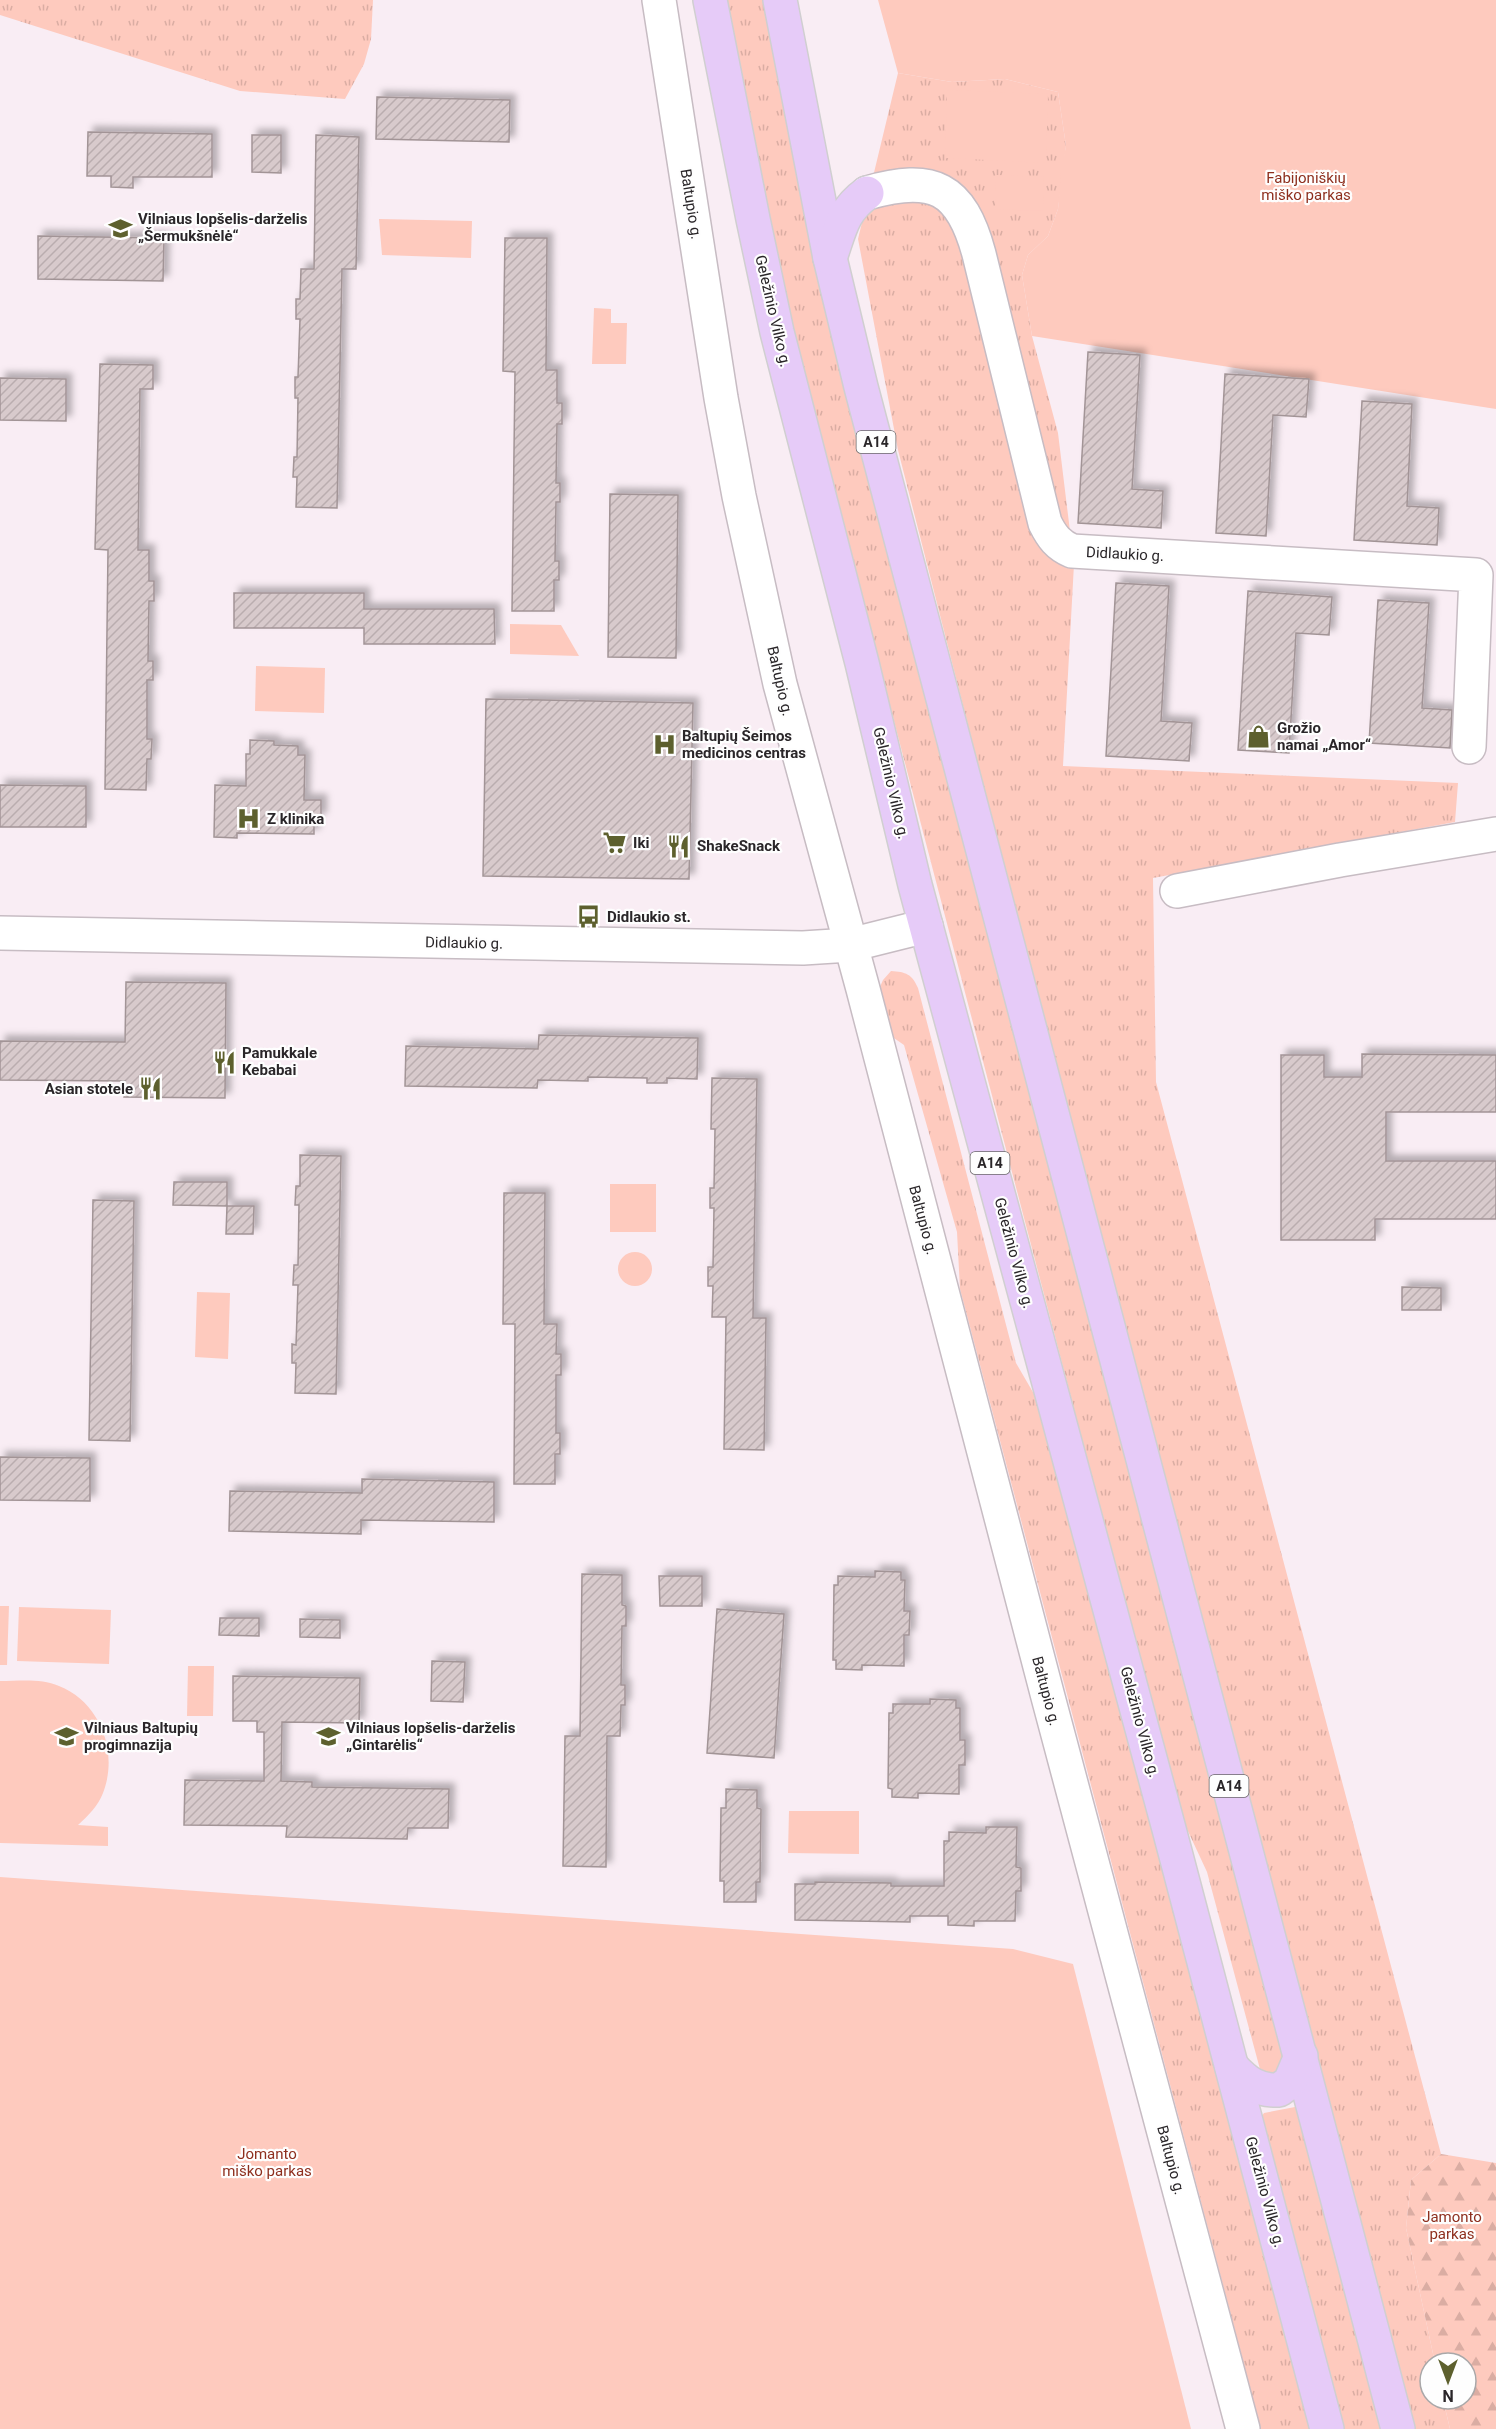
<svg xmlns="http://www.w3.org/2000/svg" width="1496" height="2429" font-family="Roboto,sans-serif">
<defs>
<pattern id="grass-tufts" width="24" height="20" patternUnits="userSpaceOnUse" patternTransform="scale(1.5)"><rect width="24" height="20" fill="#fecabe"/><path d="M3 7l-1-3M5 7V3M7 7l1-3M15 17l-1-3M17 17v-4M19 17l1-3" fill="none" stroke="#daada3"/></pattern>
<pattern id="forest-firs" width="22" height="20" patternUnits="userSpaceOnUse" patternTransform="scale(1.5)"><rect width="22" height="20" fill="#fecabe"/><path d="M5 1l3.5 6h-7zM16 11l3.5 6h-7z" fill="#daada3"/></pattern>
<pattern id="building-hatch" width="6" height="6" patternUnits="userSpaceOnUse" patternTransform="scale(1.5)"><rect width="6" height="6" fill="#d8cacc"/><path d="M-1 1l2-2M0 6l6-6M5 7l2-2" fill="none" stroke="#baadaf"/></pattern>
<filter id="shadow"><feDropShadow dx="5.5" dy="-5.5" stdDeviation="3" flood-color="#0004"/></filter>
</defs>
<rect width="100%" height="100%" fill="#f9edf4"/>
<g fill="url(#grass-tufts)">
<polygon points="0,0 373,0 371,39 364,64 345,99 240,91 0,15"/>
<polygon points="725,0 765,0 1286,2055 1276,2080 1261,2073 1207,1872 1180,1814 799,358 760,180"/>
<polygon points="898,73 952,82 1005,79 1058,92 1066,146 1058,209 1048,236 1028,255 1022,275 1032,336 1058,433 1074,564 1063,766 1458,783 1455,822 1153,878 1156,1082 1441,2154 1411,2180 1406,2228 1435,2363 1430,2363 1430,2399 1443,2399 1450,2429 1414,2429 1058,1079 898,450 858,239"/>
<path d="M 891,971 C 906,972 912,974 918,988 L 1016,1363 L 1041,1406 L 1310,2429 L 1261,2429 L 960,1289 L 957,1232 L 904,1045 L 891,1036 L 879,989 L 883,980 Z"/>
<polygon points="1295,2107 1300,2115 1383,2429 1344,2429 1262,2116 1264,2113"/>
</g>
<polygon fill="url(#forest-firs)" points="1441,2154 1496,2163 1496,2429 1450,2429 1443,2399 1466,2399 1466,2363 1435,2363 1406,2228 1411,2180"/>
<g fill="#fecabe">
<polygon points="878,0 1496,0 1496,409 1032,336 1022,275 1028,255 1048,236 1058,209 1061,171 1066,146 1058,92 1005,79 952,82 898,73"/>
<polygon points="947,90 1048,94 1046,163 945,158"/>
<polygon points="996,175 1044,177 1043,211 995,209"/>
<polygon points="379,219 472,221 471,258 382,255"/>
<polygon points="594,308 611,309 611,323 627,323 626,364 592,364"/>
<polygon points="510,624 561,625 579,656 510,654"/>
<polygon points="256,666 325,668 324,713 255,711"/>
<rect x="610" y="1184" width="46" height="48"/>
<circle cx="635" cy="1269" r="17"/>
<polygon points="197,1292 230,1293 228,1359 195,1357"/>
<polygon points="0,1606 9,1606 7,1665 0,1665"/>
<polygon points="19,1607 111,1610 109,1664 17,1661"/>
<polygon points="188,1666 214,1666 213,1716 187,1716"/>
<path d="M 0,1681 C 19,1681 41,1678 59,1686 C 100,1702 119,1752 103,1793 C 98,1806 88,1816 78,1825 L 108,1827 L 108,1846 L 0,1843 Z"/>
<polygon points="789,1811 859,1811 859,1854 788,1853"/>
<polygon points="0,1877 1013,1949 1073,1964 1191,2429 0,2429"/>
</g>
<g fill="url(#building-hatch)" stroke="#a29496" stroke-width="1.5" filter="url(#shadow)">
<polygon points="377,97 510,100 509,142 376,139"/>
<polygon points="88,132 212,134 212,177 133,177 133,188 111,187 111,176 87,176"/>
<polygon points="252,135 281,135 281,173 252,172"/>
<polygon points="316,135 359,137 356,269 342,269 337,508 296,507 297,477 293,477 294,457 297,457 298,398 295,398 295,377 298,377 300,319 296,319 296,299 300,299 301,269 314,269"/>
<polygon points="38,236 164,238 163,281 38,279"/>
<polygon points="505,238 547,238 546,370 557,370 557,403 562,403 562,424 557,424 556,483 560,483 560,502 556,502 555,561 559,561 559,580 554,580 554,611 512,611 515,372 503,371"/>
<polygon points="1088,352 1140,355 1132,489 1163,491 1161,528 1078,523"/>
<polygon points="100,364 153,365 153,389 140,389 138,550 149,550 149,581 154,581 154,601 149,601 148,661 153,661 153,680 147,680 147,739 152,739 151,759 147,759 146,790 105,789 108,550 95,549"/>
<polygon points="1225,374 1309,379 1306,417 1273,415 1266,536 1216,533"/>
<polygon points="0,378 66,379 66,421 0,420"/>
<polygon points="1362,401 1412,404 1407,506 1439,508 1437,545 1354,540"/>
<polygon points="610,494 678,495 676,658 608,657"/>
<polygon points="1116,583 1169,586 1161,721 1192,723 1189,761 1106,756"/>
<polygon points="1248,591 1332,597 1329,635 1296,633 1289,753 1238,750"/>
<polygon points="234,593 364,593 364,609 494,609 495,644 364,644 364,628 234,628"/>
<polygon points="1378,600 1429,603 1422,708 1452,710 1450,748 1369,743"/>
<polygon points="486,699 693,703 689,879 483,876"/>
<polygon points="250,740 274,741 274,745 298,746 298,755 305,755 304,800 321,800 321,818 314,818 314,834 237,833 237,838 214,837 215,785 246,786 246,754 250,754"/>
<polygon points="0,785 86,786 86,827 0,827"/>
<polygon points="126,982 226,983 225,1098 124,1097 125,1081 0,1080 0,1041 125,1042"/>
<polygon points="539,1035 698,1038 697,1079 667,1078 667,1083 647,1083 647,1078 588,1077 588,1081 538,1080 537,1088 405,1086 406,1046 538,1049"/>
<polygon points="1362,1054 1496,1055 1496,1112 1386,1112 1386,1161 1496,1161 1496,1219 1375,1219 1375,1240 1281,1240 1281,1055 1324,1055 1324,1077 1362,1077"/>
<polygon points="712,1078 757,1079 753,1318 766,1318 764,1450 724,1449 726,1317 712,1317 713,1286 708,1286 708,1267 713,1267 714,1208 710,1208 710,1188 714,1188 715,1129 711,1129"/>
<polygon points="300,1155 341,1156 336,1394 295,1393 296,1363 292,1363 292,1344 296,1345 298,1285 293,1285 294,1265 298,1265 299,1205 295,1205 296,1186 300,1186"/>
<polygon points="174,1182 227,1182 227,1206 173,1205"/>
<polygon points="504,1193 545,1193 544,1324 557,1324 556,1354 561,1354 561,1375 556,1375 556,1433 560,1433 560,1454 555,1454 555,1484 514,1484 515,1324 503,1324"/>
<polygon points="93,1200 134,1201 130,1441 89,1440"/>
<polygon points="227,1206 254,1206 253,1234 226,1234"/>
<polygon points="1402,1287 1441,1288 1441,1310 1402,1310"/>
<polygon points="0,1457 90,1458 90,1501 0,1500"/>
<polygon points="362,1479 494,1482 494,1522 361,1520 361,1534 229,1531 230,1491 362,1493"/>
<polygon points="875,1571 901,1572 901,1580 905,1580 904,1611 910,1611 909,1635 904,1635 904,1666 862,1665 862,1670 836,1669 836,1660 833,1660 834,1585 838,1585 838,1576 875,1577"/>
<polygon points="582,1574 622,1575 622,1605 626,1606 626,1626 622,1626 621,1685 625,1685 625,1705 621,1705 620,1736 607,1736 606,1867 563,1866 565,1736 580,1736"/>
<polygon points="659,1576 702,1576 702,1606 660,1606"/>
<polygon points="717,1609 784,1614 774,1758 707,1753"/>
<polygon points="220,1618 259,1618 259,1636 219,1635"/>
<polygon points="300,1619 340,1620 340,1638 300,1637"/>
<polygon points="432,1661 465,1662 463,1702 431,1701"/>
<polygon points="233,1676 360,1678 359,1723 282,1722 281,1781 312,1782 312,1787 449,1789 448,1828 408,1828 407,1839 286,1837 287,1826 184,1825 185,1780 264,1781 264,1732 257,1732 257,1721 233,1721"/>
<polygon points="930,1699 956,1700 956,1708 960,1708 960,1740 965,1740 965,1765 959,1765 959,1794 918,1793 918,1798 892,1797 892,1789 888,1788 889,1713 893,1713 893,1704 930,1704"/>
<polygon points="726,1789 757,1790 757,1808 761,1809 760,1882 756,1882 756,1902 724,1902 724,1881 720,1881 721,1808 726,1808"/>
<polygon points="986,1827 1017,1827 1016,1867 1021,1868 1021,1891 1016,1891 1015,1921 974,1921 974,1926 948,1925 948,1916 910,1916 910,1922 795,1920 795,1884 815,1884 815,1882 891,1883 891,1886 944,1886 944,1841 949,1841 949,1832 986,1833"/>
</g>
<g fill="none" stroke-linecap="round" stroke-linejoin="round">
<defs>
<g id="minor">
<polyline points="659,0 721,398 739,496 780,684 863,989 1048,1697 1243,2429"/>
<path d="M 867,193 C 933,174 961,187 979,254 L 1045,523 C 1052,537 1058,545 1072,551 L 1476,575 L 1469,747"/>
<polyline points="1177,891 1340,860 1496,834"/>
<polyline points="0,933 803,948 850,945 926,926"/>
</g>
<g id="highway">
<polyline points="710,0 753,219 777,332 862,663 915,885 1169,1829 1327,2429"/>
<polyline points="780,0 830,258 861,387 1398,2429"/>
<path d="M 830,258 C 840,230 842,211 867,193"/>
<path d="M 1232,2067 C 1246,2082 1257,2091 1279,2090 L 1290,2082 L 1301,2056"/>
</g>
</defs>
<use href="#minor" stroke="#c7bcc3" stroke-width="36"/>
<use href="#highway" stroke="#d0cfd0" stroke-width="36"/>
<use href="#minor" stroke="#fff" stroke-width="33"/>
<use href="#highway" stroke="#e6cbf8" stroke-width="33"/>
</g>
<defs>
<symbol id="school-bare" viewBox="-9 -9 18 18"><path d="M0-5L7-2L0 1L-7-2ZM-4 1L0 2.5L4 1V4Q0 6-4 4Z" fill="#5d602e" stroke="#fefefe" stroke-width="2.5" paint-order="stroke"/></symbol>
<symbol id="shop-bare" viewBox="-9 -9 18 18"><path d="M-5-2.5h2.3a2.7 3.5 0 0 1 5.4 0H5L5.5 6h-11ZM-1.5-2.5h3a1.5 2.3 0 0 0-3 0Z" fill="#5d602e" stroke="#fefefe" stroke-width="2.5" paint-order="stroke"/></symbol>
<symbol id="hospital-bare" viewBox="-9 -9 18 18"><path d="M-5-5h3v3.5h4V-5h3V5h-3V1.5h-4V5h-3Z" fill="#5d602e" stroke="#fefefe" stroke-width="2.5" paint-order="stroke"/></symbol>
<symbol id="supermarket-bare" viewBox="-9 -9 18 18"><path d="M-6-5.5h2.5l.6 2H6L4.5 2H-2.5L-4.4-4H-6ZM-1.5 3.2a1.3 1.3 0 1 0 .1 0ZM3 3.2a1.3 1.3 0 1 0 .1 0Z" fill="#5d602e" stroke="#fefefe" stroke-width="2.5" paint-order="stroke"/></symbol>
<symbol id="restaurant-bare" viewBox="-9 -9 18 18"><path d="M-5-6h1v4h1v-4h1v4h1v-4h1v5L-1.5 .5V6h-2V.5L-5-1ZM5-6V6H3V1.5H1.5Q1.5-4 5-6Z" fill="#5d602e" stroke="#fefefe" stroke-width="2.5" paint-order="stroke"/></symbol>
<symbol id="bus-bare" viewBox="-9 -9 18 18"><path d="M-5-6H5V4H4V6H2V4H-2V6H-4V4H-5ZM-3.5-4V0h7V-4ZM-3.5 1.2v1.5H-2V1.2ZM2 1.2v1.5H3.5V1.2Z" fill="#5d602e" stroke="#fefefe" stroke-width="2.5" paint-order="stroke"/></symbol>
</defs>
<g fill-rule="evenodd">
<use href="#school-bare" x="104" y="212" width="33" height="33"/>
<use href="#shop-bare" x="1242" y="720" width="33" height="33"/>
<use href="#hospital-bare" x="648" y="728" width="33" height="33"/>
<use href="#hospital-bare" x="232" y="802" width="33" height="33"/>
<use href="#supermarket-bare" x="598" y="826" width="33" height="33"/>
<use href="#restaurant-bare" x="662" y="830" width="33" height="33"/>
<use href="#bus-bare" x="572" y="900" width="33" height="33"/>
<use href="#restaurant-bare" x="208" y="1046" width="33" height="33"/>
<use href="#restaurant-bare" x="134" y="1072" width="33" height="33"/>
<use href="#school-bare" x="50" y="1720" width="33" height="33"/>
<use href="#school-bare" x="312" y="1720" width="33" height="33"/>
</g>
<g text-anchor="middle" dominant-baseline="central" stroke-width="4.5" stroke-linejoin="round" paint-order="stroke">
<g fill="#fefefe" stroke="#6a6769" stroke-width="1.5">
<rect x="856.5" y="431" width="39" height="22" rx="4.5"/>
<rect x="970.5" y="1152" width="39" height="22" rx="4.5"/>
<rect x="1209.5" y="1775" width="39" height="22" rx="4.5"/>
</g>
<g font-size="14" font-weight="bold" fill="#2a2629">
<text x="876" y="442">A14</text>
<text x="990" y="1163">A14</text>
<text x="1229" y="1786">A14</text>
</g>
<g font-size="15" fill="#8e2f1e" stroke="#fefefe">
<text x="1306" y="178">Fabijoniškių<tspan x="1306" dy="17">miško parkas</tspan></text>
<text x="267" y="2154">Jomanto<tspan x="267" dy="17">miško parkas</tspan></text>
<text x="1452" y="2217">Jamonto<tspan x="1452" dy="17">parkas</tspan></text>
</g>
<g font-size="15" fill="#2a2629" stroke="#fefefe">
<text transform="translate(691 204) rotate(81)">Baltupio g.</text>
<text transform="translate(773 311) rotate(77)">Geležinio Vilko g.</text>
<text transform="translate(1125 554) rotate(3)">Didlaukio g.</text>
<text transform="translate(780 681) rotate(77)">Baltupio g.</text>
<text transform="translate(891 783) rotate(77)">Geležinio Vilko g.</text>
<text transform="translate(464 943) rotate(1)">Didlaukio g.</text>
<text transform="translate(923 1220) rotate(75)">Baltupio g.</text>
<text transform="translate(1014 1253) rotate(75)">Geležinio Vilko g.</text>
<text transform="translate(1046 1691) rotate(75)">Baltupio g.</text>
<text transform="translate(1140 1722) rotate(75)">Geležinio Vilko g.</text>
<text transform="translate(1171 2160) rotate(75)">Baltupio g.</text>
<text transform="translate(1265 2192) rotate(75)">Geležinio Vilko g.</text>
</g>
<g font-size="15" font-weight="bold" fill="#2a2629" stroke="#fefefe" text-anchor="start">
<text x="138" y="219">Vilniaus lopšelis-darželis<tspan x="138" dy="17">„Šermukšnėlė“</tspan></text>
<text x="1277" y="728">Grožio<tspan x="1277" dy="17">namai „Amor“</tspan></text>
<text x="682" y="736">Baltupių Šeimos<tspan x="682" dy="17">medicinos centras</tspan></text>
<text x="267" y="819">Z klinika</text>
<text x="633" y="843">Iki</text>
<text x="697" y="846">ShakeSnack</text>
<text x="607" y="917">Didlaukio st.</text>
<text x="242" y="1053">Pamukkale<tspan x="242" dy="17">Kebabai</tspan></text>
<text x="133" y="1089" text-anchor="end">Asian stotele</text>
<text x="84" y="1728">Vilniaus Baltupių<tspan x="84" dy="17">progimnazija</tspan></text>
<text x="346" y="1728">Vilniaus lopšelis-darželis<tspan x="346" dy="17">„Gintarėlis“</tspan></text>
</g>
</g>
<g transform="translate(1448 2381) rotate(180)"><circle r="28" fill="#fefefe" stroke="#a9a8a9" stroke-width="1.5"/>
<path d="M0-4.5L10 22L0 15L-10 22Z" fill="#5d602e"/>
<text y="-9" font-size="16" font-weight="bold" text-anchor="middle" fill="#2a2629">N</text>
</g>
</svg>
